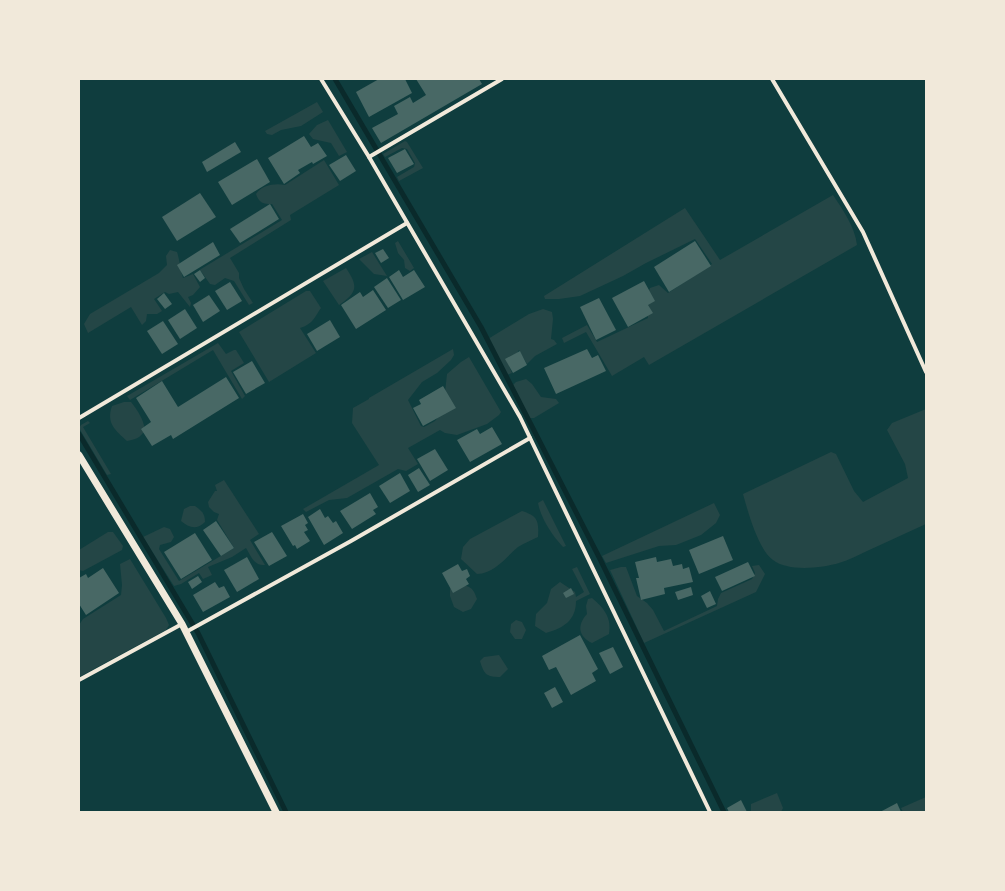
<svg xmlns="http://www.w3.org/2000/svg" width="1005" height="891" font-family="Manrope,sans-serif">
<rect width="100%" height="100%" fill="#0f3d3e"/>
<g fill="#244646">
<polygon points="317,102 323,112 301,126 281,130 272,135 267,134 265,131"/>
<polygon points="328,120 347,152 339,156 331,143 313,139 309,134 317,125"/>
<polygon points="405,141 407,142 423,168 399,181 397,177 414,167 415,163 407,149 402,148 385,157 383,154"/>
<path d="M 324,160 L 339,185 L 290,215 L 291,220 L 230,258 L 239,273 L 239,278 L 244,289 L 253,303 L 249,305 L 234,281 L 225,278 L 215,285 L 210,284 L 200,270 L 201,269 L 282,220 L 272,204 C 263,204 259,203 256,194 C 262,185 275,183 285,185 Z"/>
<path d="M 833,195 C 843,210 855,227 857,245 L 649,365 L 644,357 L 612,376 L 586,332 L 564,343 L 562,338 L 587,325 L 597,342 L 648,318 L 645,300 L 650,288 L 659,285 L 668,293 L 712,264 L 695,239 L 646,263 L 623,276 L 580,296 L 559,299 L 545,299 L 544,296 L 685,208 L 720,260 Z"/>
<polygon points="398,241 414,268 410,271 405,268 404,260 398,253 395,243"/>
<path d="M 170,250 L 177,252 C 180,261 180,269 183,278 L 193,274 L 200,287 L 193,295 L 188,297 L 191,303 L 190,307 L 178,292 L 169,294 L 165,292 L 154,299 L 162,311 L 157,314 L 147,314 L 146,321 L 142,325 L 131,307 L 88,333 L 84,324 L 90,314 L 159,273 L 167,265 L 166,256 Z"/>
<polygon points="372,252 387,276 374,274 359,259"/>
<path d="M 346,268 C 358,286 358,292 339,305 L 323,281 Z"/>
<path d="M 306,291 L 310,291 L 321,308 C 314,318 313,324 300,328 L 316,353 L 269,382 L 239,332 Z"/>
<polygon points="543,309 552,312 553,319 551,339 554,340 557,344 535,356 527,364 519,350 509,366 512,373 507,375 488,339 529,314"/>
<polygon points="218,343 226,354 234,350 236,350 244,363 231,371 245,396 242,399 213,350 130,400 127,396"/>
<polygon points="453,349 454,355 451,360 437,373 422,382 408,400 421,426 424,427 435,421 443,411 447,374 461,362 469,357 501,412 499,415 487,424 457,435 445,433 440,430 408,448 418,464 406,471 398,469 347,498 329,500 306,512 303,509 379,465 352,423 353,408 369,399 369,398"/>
<polygon points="526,379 532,384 541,397 556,399 559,403 534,418 529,418 513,385 516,382"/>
<path d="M 124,402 L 131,402 C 138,411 143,418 145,430 C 140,438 137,439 127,441 C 115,430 106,423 112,406 Z"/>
<path d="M 926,409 L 926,524 C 906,533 887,542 867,551 C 858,555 849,560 839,563 C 822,568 788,572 773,560 C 758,549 748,512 743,494 L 831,452 L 836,454 L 854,491 L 863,502 L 908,478 L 905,464 L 887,430 L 892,423 Z"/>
<polygon points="88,421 90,423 83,427 111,474 107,475 79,428 81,425"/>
<path d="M 224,480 L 259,534 L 250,540 L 265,565 C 254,566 251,556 246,548 L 232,557 L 208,567 L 212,575 L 203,579 L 199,573 L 181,584 L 174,586 L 143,537 L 164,527 L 170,529 L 174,537 L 171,542 L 160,545 L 159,549 L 179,581 L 234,548 L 217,520 L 219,514 L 214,512 L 209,507 L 208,502 L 215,491 L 217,491 L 215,485 Z"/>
<path d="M 543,500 L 566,546 L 563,547 C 552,535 541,519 538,503 Z"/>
<polygon points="714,503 720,515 716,523 701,535 676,545 659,546 606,563 602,556"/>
<path d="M 190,506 L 195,506 C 202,511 205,514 205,522 C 197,530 189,528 181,521 L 184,509 Z"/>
<path d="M 522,511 C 538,516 539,521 538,537 C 532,540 524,543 518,547 C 505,558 495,573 477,574 L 461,559 L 463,547 L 470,539 Z"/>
<polygon points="108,532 113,532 123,546 122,550 83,571 79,570 79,550"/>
<polygon points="130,559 166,618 169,625 166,630 79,677 79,625 83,619 121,595 122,585 120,564"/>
<polygon points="759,565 765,574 756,592 644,643 610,570 621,567 626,567 637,596 647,603 653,610 664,631 717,606 718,599 721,593 752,579 755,573 752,566"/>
<path d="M 577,567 L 590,594 L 576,601 C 576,621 563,628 546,633 L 535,626 L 536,614 L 547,603 L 551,589 L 560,582 L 575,592 L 576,597 L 584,592 L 572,569 Z"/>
<path d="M 456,584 C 469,586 473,586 477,599 L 471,609 L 463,612 L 454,607 L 450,596 L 450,589 Z"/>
<path d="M 592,598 C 604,608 612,618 609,634 L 592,643 C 578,636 577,625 587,614 L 586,606 L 588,599 Z"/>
<polygon points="516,620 522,622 526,630 522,639 515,639 510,632 511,624"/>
<path d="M 499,655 L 508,669 L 500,677 C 486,677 484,674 480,661 L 484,657 Z"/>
<polygon points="777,793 783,808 781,812 751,812 751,804"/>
<polygon points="926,797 926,812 903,812 901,808"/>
</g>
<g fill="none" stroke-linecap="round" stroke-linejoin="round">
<g stroke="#0a2a2b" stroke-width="5">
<polyline points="335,79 481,327 599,557 724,812"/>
<polyline points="79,434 198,633 286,812"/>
</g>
</g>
<g fill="#486865">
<polygon points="379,79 405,79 412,93 369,117 356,92"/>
<polygon points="416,79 479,79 482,84 381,143 372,128 398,114 394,106 410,97 413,103 426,95"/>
<polygon points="304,136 311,147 318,143 327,156 313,164 312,162 298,170 300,173 284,184 268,158"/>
<polygon points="235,142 241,152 207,172 202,162"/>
<polygon points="405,149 414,164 397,173 388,158"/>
<polygon points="346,155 356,171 340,181 329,165"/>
<polygon points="257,159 270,182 232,205 218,182"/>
<polygon points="200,193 216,217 177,241 162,217"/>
<polygon points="270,204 279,219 240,243 230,229"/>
<polygon points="695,241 711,266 669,292 654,267"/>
<polygon points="213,242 220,255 184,277 177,265"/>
<polygon points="383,249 389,258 381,263 375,253"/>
<polygon points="200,270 205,278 200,282 194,274"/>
<polygon points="399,270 403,277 414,270 425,287 403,300 389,277"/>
<polygon points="387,278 401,300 388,308 374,287"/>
<polygon points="644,281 655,301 648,305 653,313 628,327 612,298"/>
<polygon points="230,282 242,301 227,310 215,291"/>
<polygon points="373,290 386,310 356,329 341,305 360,292 363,297"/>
<polygon points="164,293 172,304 165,309 157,299"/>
<polygon points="209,295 220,311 203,322 193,305"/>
<polygon points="599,298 616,330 596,340 580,307"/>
<polygon points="185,309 197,328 180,339 168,320"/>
<polygon points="330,320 340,337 317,351 307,334"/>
<polygon points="163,321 178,344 162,354 147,331"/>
<polygon points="587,349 592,358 598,355 606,371 556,394 544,368"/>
<polygon points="520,351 527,365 513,373 505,359"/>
<polygon points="252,361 265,383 246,394 233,372"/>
<polygon points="226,377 239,398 173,439 171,435 152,446 141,429 151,422 136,398 162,381 178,407"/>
<polygon points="443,386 456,408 423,426 413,408 421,404 419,400"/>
<polygon points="492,427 502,444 470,462 457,440 477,429 480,434"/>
<polygon points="435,449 448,470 430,481 417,459"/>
<polygon points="419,468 430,485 418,492 408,475"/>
<polygon points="400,473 410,491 390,503 379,486"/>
<polygon points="370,493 378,507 373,510 376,514 352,529 340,511"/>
<polygon points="320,509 325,518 328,516 333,523 336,521 343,533 324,545 308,517"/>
<polygon points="303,514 308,523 305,525 308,530 304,532 310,541 297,549 295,545 293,546 281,526"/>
<polygon points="216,521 234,548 221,556 203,530"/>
<polygon points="272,532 287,556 269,566 254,542"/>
<polygon points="195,533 212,560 181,579 164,552"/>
<polygon points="723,536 733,560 699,574 689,550"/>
<polygon points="247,557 259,579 237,592 224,570"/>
<polygon points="656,557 657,562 671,559 673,566 682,564 683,569 689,567 693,582 664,588 665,594 641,600 636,578 639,578 635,562"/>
<polygon points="748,562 755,576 722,591 715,577"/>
<polygon points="458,564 462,571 467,569 470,576 466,579 469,584 453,593 442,573"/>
<polygon points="103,568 119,593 86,615 79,604 79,578 86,574 88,578"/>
<polygon points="198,576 202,582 192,589 188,582"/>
<polygon points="215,582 219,588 224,586 230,597 203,612 193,595"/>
<polygon points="691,587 693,595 678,600 675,592"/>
<polygon points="571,588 574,594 566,598 563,593"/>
<polygon points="710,591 716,604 707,608 701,596"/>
<polygon points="580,635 598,669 592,673 596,681 571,695 556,667 549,670 542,656"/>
<polygon points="613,647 623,667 610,674 599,653"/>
<polygon points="555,687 563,702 552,708 544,693"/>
<polygon points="741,800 747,812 729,812 727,808"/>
<polygon points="897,803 901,812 880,812"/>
</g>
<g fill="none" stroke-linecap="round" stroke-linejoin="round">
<g stroke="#f1e9da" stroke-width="4">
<polyline points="321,79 369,157 520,417 710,812"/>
<polyline points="772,79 863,232 926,372"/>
<polyline points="369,157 502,79"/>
<polyline points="79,418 407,223"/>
<polyline points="186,632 351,541 530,438"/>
<polyline points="79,680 182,624"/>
</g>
<polyline stroke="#f1e9da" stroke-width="7" points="79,455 182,624 276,812"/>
</g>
<rect width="1005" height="891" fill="none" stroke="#f1e9da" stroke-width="160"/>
</svg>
